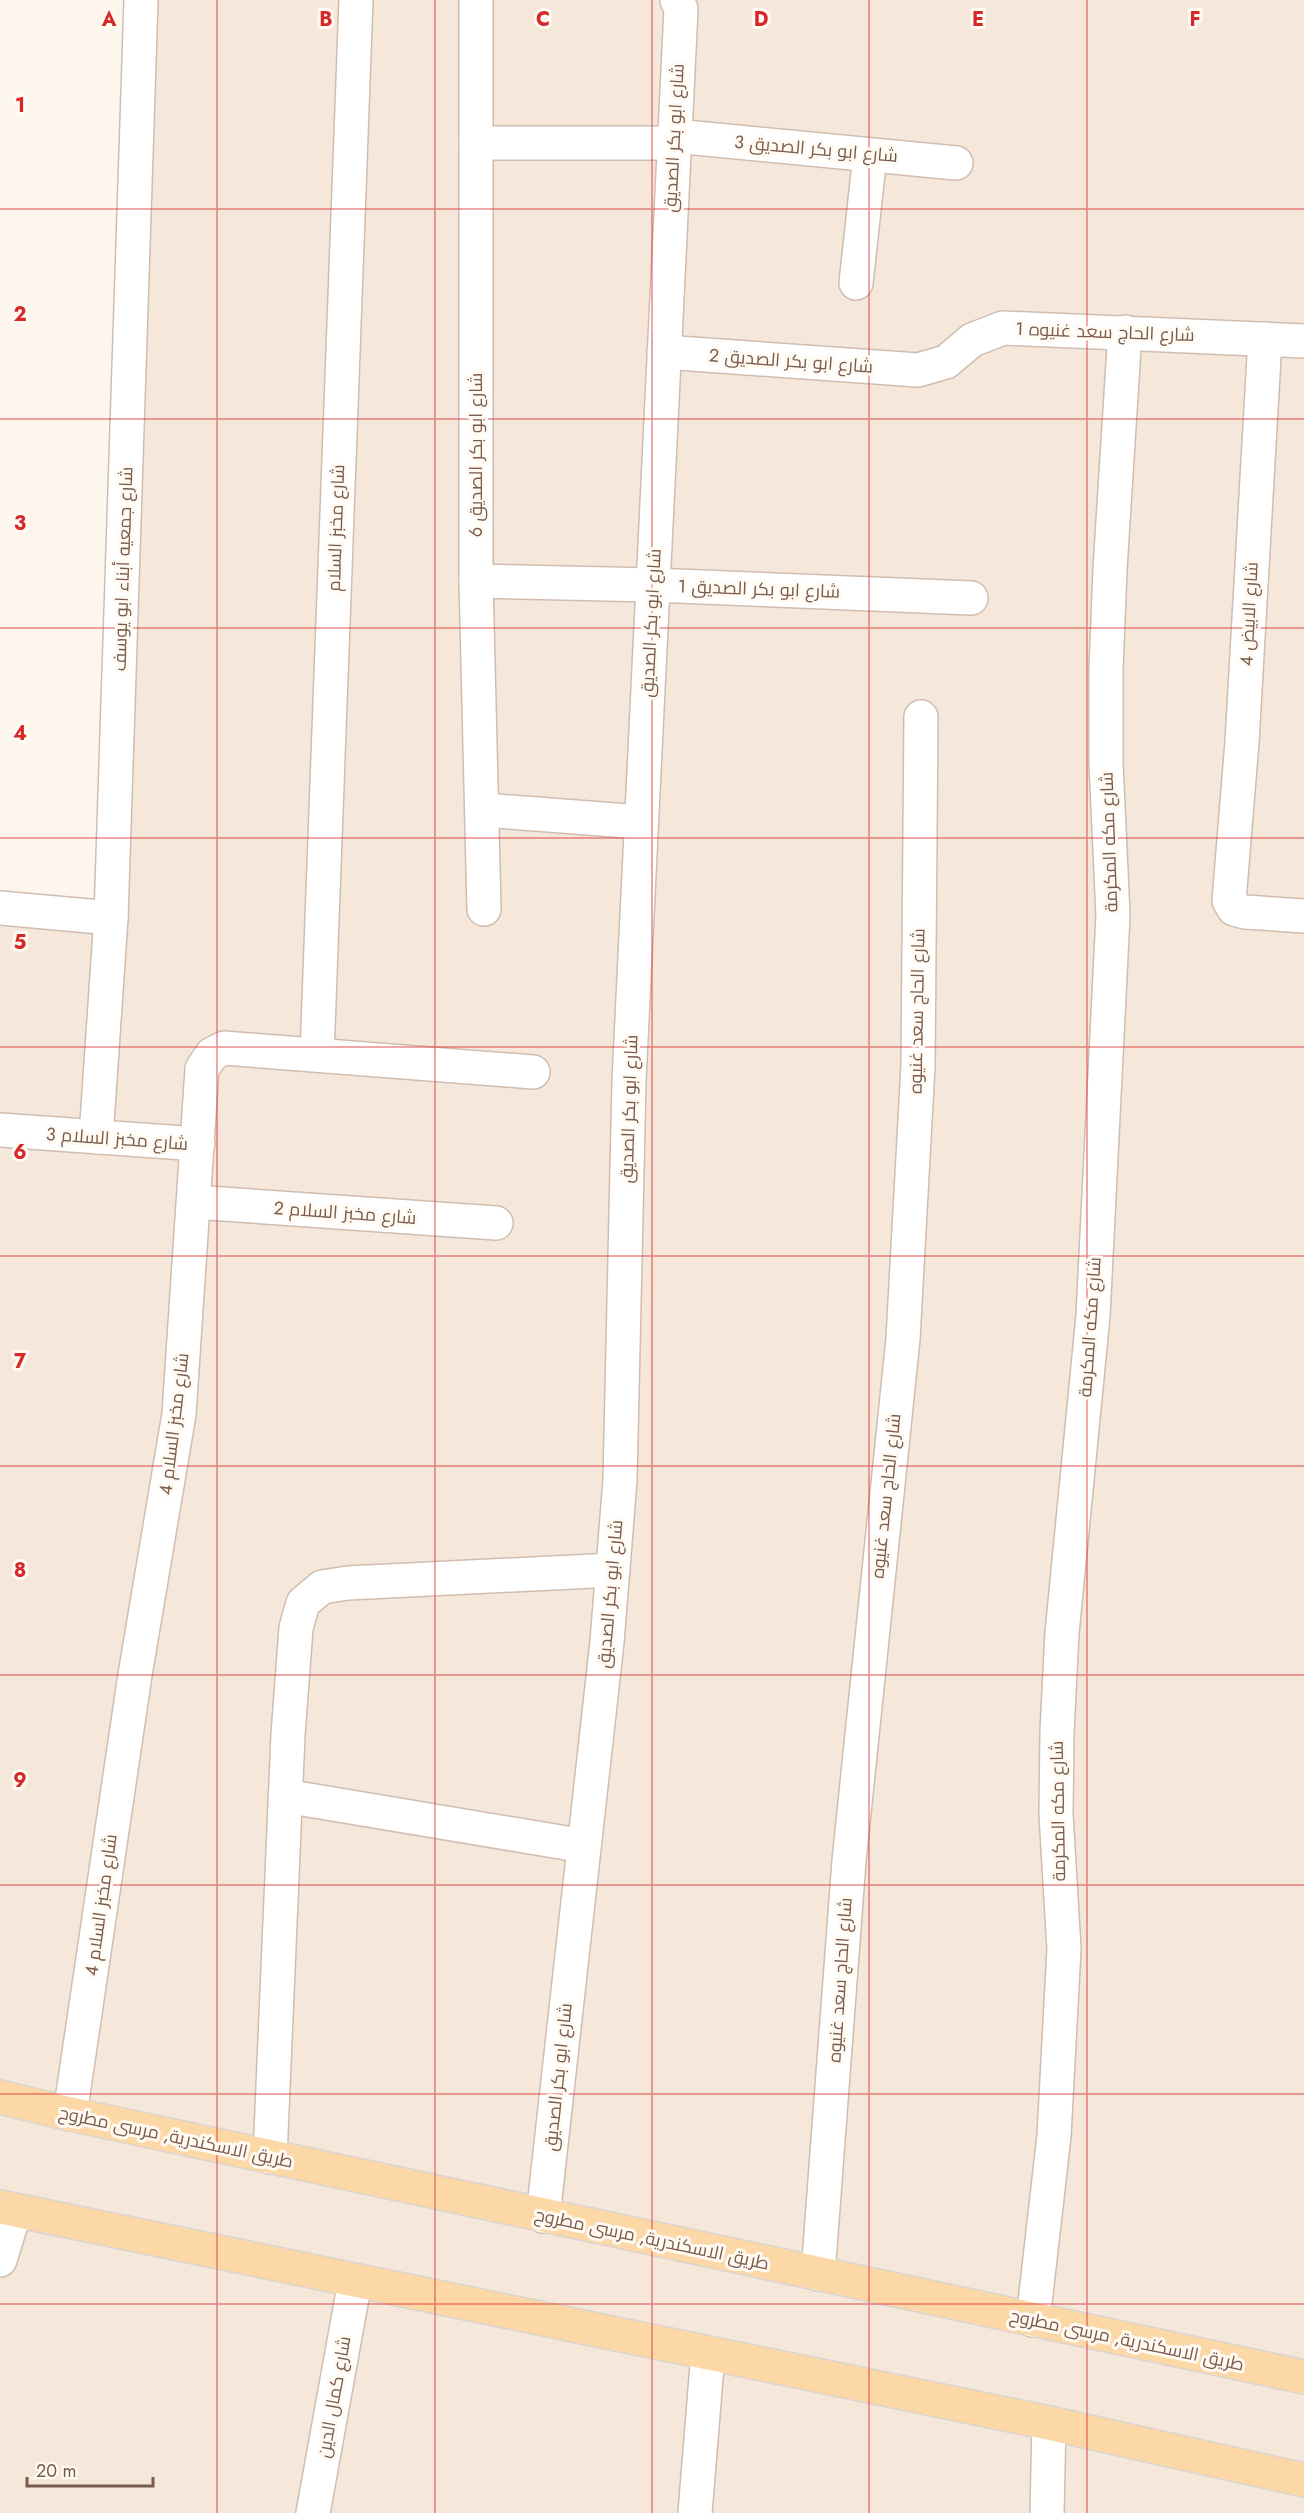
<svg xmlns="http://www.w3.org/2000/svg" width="1304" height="2513" font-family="Jost,Cairo,sans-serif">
<rect width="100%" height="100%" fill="#fdf6ec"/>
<polygon fill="#f5e7da" points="158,0 1304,0 1304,2513 0,2513 0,916 121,924"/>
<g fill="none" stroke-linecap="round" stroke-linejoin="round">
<defs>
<g id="street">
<polyline points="476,0 476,581 484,909"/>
<polyline points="675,136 956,163"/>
<polyline points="476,143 673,143"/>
<polyline points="856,283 870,155"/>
<polyline points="1265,339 1242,742 1229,901 1234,909 1245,912 1304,916"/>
<polyline points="664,352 918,370 946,362 972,340 1003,328 1304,341"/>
<polyline points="476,581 652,585 971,598"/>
<polyline points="483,810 641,822"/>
<polyline points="0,908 111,918"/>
<polyline points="317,1055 356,0"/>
<polyline points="0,1130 198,1144"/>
<polyline points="96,1137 111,918 141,0"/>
<polyline points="194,1202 496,1223"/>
<polyline points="285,1796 584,1846"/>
<polyline points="70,2114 135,1675 179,1414 202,1069 212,1054 224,1048 533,1072"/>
<polyline points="270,2157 288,1735 296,1628 303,1603 322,1587 348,1583 613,1570"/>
<polyline points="543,2216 607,1642 620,1480 629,1081 681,9 677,0"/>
<polyline points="0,2260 15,2211"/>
<polyline points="818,2274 849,1861 903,1339 918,1066 921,717"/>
<polyline points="1033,2320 1054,2136 1064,1949 1056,1814 1057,1732 1062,1633 1093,1316 1113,915 1106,763 1106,670 1110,569 1125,332"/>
<polyline points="313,2513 355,2281"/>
<polyline points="695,2513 708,2353"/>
<polyline points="1047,2513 1049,2423"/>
</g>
<g id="primary">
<polyline points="0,2097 70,2114 1304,2377"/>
<polyline points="0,2207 1049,2423 1304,2480"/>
</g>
</defs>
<use href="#street" stroke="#d1bdb0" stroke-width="36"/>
<use href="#primary" stroke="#dcd4d1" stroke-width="36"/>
<use href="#street" stroke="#fff" stroke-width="33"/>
<use href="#primary" stroke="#fbd8a5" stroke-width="33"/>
</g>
<path fill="none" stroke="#d62828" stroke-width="1.5" stroke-opacity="0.55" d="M 217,0 L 217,2513M 435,0 L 435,2513M 652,0 L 652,2513M 869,0 L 869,2513M 1087,0 L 1087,2513M 0,209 L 1304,209M 0,419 L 1304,419M 0,628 L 1304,628M 0,838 L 1304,838M 0,1047 L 1304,1047M 0,1256 L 1304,1256M 0,1466 L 1304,1466M 0,1675 L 1304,1675M 0,1885 L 1304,1885M 0,2094 L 1304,2094M 0,2304 L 1304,2304"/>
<g text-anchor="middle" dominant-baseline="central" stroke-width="6" stroke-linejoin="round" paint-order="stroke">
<g font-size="18" fill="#7a5b4d" stroke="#fffaf2">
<text transform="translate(674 138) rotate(-87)">شارع ابو بكر الصديق</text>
<text transform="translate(816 149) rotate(5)">شارع ابو بكر الصديق 3</text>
<text transform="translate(1105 332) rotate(2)">شارع الحاج سعد غنيوه 1</text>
<text transform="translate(791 361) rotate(4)">شارع ابو بكر الصديق 2</text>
<text transform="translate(476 455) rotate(-90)">شارع ابو بكر الصديق 6</text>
<text transform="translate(336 528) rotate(-88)">شارع مخبز السلام</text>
<text transform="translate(123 569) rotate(-88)">شارع جمعيه أبناء ابو يوسف</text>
<text transform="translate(759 589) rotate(2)">شارع ابو بكر الصديق 1</text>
<text transform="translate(1249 614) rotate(-87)">شارع الابيض 4</text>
<text transform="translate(651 623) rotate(-87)">شارع ابو بكر الصديق</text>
<text transform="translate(1109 842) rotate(-92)">شارع مكه المكرمة</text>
<text transform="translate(917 1011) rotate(-89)">شارع الحاج سعد غنيوه</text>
<text transform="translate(629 1109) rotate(-88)">شارع ابو بكر الصديق</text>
<text transform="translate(117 1139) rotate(4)">شارع مخبز السلام 3</text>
<text transform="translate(345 1213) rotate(4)">شارع مخبز السلام 2</text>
<text transform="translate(1090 1327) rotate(-86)">شارع مكه المكرمة</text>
<text transform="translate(174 1424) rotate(-83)">شارع مخبز السلام 4</text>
<text transform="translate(886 1496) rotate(-84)">شارع الحاج سعد غنيوه</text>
<text transform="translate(610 1594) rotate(-85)">شارع ابو بكر الصديق</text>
<text transform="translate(1058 1811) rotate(-91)">شارع مكه المكرمة</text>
<text transform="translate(101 1905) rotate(-82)">شارع مخبز السلام 4</text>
<text transform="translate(840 1980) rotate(-86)">شارع الحاج سعد غنيوه</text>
<text transform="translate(558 2077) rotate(-84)">شارع ابو بكر الصديق</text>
<text transform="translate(176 2137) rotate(12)">طريق الاسكندرية, مرسى مطروح</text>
<text transform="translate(652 2239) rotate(12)">طريق الاسكندرية, مرسى مطروح</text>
<text transform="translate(1127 2340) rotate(12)">طريق الاسكندرية, مرسى مطروح</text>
<text transform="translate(334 2397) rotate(-80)">شارع كمال الدين</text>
</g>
</g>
<g font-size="20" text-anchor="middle" font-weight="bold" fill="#d62828" stroke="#fffaf2" stroke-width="6" stroke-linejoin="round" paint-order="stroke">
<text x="109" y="26">A</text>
<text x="326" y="26">B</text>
<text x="543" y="26">C</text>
<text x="761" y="26">D</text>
<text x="978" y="26">E</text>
<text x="1195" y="26">F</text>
<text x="20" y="112">1</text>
<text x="20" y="321">2</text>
<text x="20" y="530">3</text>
<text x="20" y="740">4</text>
<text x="20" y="949">5</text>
<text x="20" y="1159">6</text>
<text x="20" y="1368">7</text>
<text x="20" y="1577">8</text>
<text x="20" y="1787">9</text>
</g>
<path d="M27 2477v9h126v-9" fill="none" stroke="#7a5b4d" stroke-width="3"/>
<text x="36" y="2477" font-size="18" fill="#7a5b4d" stroke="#fffaf2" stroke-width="4.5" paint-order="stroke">20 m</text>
</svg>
